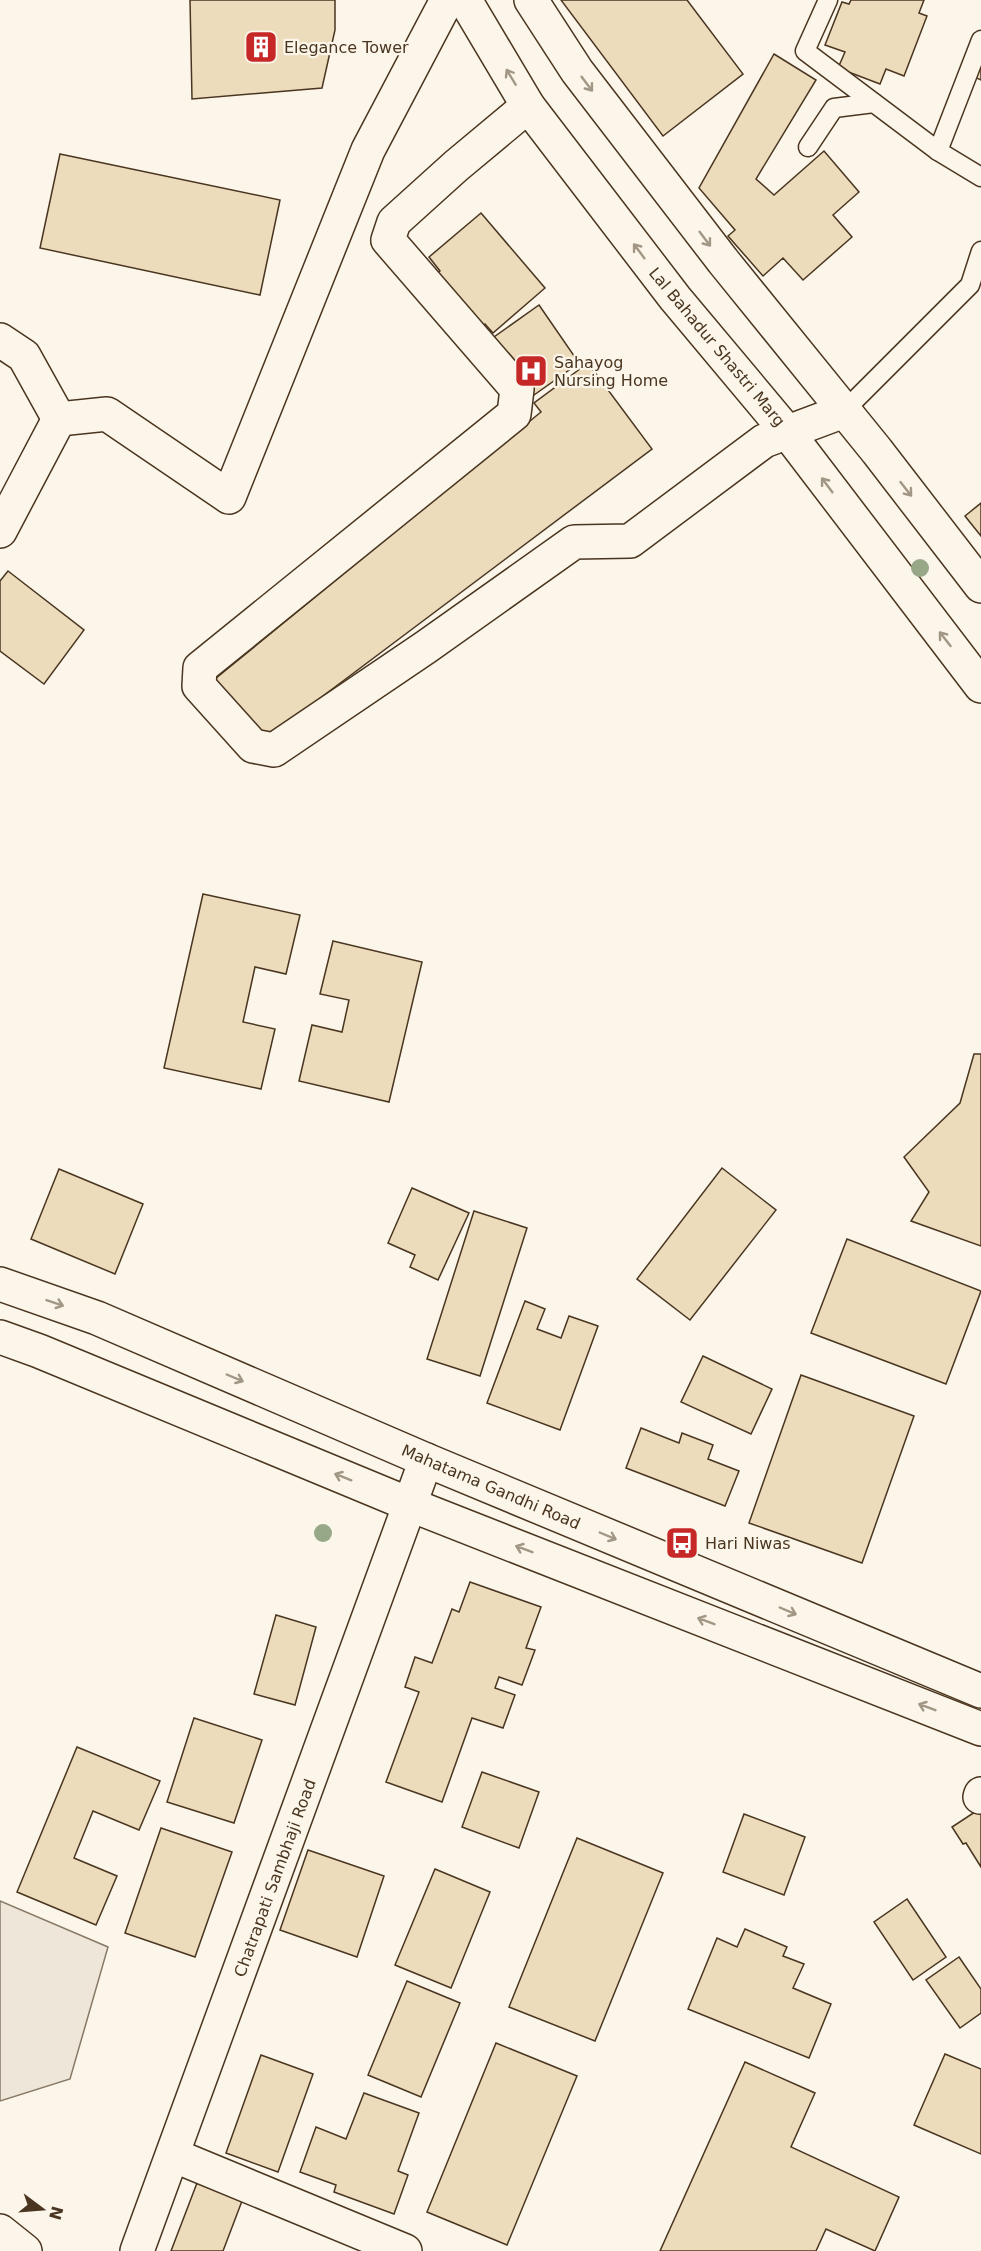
<svg xmlns="http://www.w3.org/2000/svg" width="981" height="2251" font-family="'DejaVu Sans',sans-serif">
<rect width="100%" height="100%" fill="#fbf6e9"/>
<polygon fill="#ede6d9" stroke="#887966" stroke-width="1.5" points="0,1901 108,1947 70,2079 0,2101"/>
<g fill="#ecdcbc" stroke="#4a3520" stroke-width="1.5">
<polygon points="190,0 335,0 335,30 322,88 192,99"/>
<polygon points="561,0 687,0 743,74 663,136"/>
<polygon points="851,0 924,0 919,13 927,16 904,76 886,69 880,84 838,68 845,52 825,45 842,2 849,4"/>
<polygon points="774,54 816,80 756,179 774,195 824,151 859,192 833,215 852,237 803,280 783,258 763,276 728,236 735,230 699,188"/>
<polygon points="981,58 981,80 972,76"/>
<polygon points="60,154 280,200 260,295 40,248"/>
<polygon points="481,213 545,288 493,333 485,324 473,334 428,281 440,271 429,257"/>
<polygon points="539,305 579,363 534,395 494,337"/>
<polygon points="588,363 652,449 263,741 215,679 541,412 534,403"/>
<polygon points="981,503 981,536 965,516"/>
<polygon points="8,571 84,630 44,684 0,651 0,581"/>
<polygon points="203,894 300,915 286,974 255,967 243,1022 275,1029 261,1089 164,1068"/>
<polygon points="333,941 422,962 389,1102 299,1081 312,1025 342,1032 349,1000 320,994"/>
<polygon points="974,1054 981,1054 981,1246 911,1221 929,1192 904,1157 960,1103"/>
<polygon points="722,1168 776,1210 690,1320 637,1279"/>
<polygon points="59,1169 143,1204 115,1274 31,1239"/>
<polygon points="412,1188 469,1213 438,1280 410,1267 415,1255 388,1243"/>
<polygon points="474,1211 527,1228 480,1376 427,1359"/>
<polygon points="847,1239 981,1291 946,1384 811,1333"/>
<polygon points="525,1301 545,1309 537,1329 561,1338 569,1316 598,1326 560,1430 487,1403"/>
<polygon points="703,1356 772,1389 751,1434 681,1402"/>
<polygon points="801,1375 914,1416 862,1563 749,1523"/>
<polygon points="641,1428 679,1443 682,1433 713,1445 708,1459 739,1471 725,1506 626,1468"/>
<polygon points="470,1582 541,1607 526,1648 535,1650 522,1685 499,1677 495,1688 515,1695 503,1728 472,1718 442,1802 386,1782 419,1692 405,1687 415,1657 432,1663 452,1609 459,1612"/>
<polygon points="276,1615 316,1627 295,1705 254,1694"/>
<polygon points="194,1718 262,1740 234,1823 167,1802"/>
<polygon points="77,1747 160,1781 139,1830 93,1811 74,1858 117,1876 96,1925 17,1892"/>
<polygon points="482,1772 539,1792 519,1848 462,1827"/>
<polygon points="981,1808 981,1867 966,1843 963,1844 952,1827"/>
<polygon points="744,1814 805,1837 784,1895 723,1872"/>
<polygon points="161,1828 232,1852 195,1957 125,1933"/>
<polygon points="577,1838 663,1873 595,2041 509,2007"/>
<polygon points="308,1850 384,1876 357,1957 280,1930"/>
<polygon points="435,1869 490,1892 451,1988 395,1965"/>
<polygon points="907,1899 946,1957 913,1980 874,1922"/>
<polygon points="745,1929 787,1947 783,1956 804,1964 793,1988 831,2004 809,2058 688,2009 717,1938 737,1947"/>
<polygon points="959,1957 981,1989 981,2013 960,2028 926,1980"/>
<polygon points="407,1981 460,2003 421,2097 368,2075"/>
<polygon points="496,2043 577,2076 507,2245 427,2212"/>
<polygon points="945,2054 981,2069 981,2154 914,2125"/>
<polygon points="261,2055 313,2074 278,2172 226,2153"/>
<polygon points="745,2062 815,2093 791,2147 899,2197 875,2251 826,2229 816,2251 660,2251"/>
<polygon points="364,2093 419,2113 398,2171 408,2175 394,2214 334,2192 336,2185 300,2172 316,2127 346,2139"/>
<polygon points="197,2183 242,2201 223,2251 171,2251"/>
</g>
<g fill="none" stroke-linecap="round" stroke-linejoin="round">
<defs>
<g id="lane">
<polyline points="828,0 805,51 938,151 981,177"/>
<polyline points="808,147 834,108 874,103"/>
<polyline points="938,151 981,40"/>
<polyline points="844,411 970,285 981,251"/>
</g>
<g id="street">
<polyline points="528,106 456,166 394,222 388,240 517,389 514,414 200,668 199,686 253,746 274,750 426,647 574,542 630,541 764,441 844,411"/>
<polyline points="0,340 24,356 59,419"/>
<polyline points="59,419 107,414 229,497 368,150 447,0"/>
<polyline points="0,531 59,419"/>
<polyline points="980,1797 981,1794"/>
<polyline points="173,2155 405,2251"/>
<polyline points="0,2231 25,2251"/>
<polyline points="137,2251 426,1460"/>
</g>
<g id="secondary">
<polyline points="0,1284 97,1318 426,1460 981,1691"/>
<polyline points="0,1337 39,1351 411,1505 981,1729"/>
</g>
<g id="primary">
<polyline points="465,0 528,106 675,298 788,433 981,686"/>
<polyline points="531,0 577,71 723,261 877,451 981,586"/>
</g>
</defs>
<use href="#lane" stroke="#4a3520" stroke-width="21"/>
<use href="#street" stroke="#4a3520" stroke-width="36"/>
<use href="#secondary" stroke="#4a3520" stroke-width="36"/>
<use href="#primary" stroke="#4a3520" stroke-width="36"/>
<use href="#lane" stroke="#fbf6e9" stroke-width="18"/>
<use href="#street" stroke="#fbf6e9" stroke-width="33"/>
<use href="#secondary" stroke="#fbf6e9" stroke-width="33"/>
<use href="#primary" stroke="#fbf6e9" stroke-width="33"/>
</g>
<g fill="#96a887">
<circle cx="920" cy="568" r="9"/>
<circle cx="323" cy="1533" r="9"/>
</g>
<defs><path id="oneway-shaft" d="M-6 0H5M1.5-3L5.5 0L1.5 3" fill="none" stroke-width="1.6" stroke-linecap="round" stroke-linejoin="round" transform="scale(1.5)"/></defs>
<g stroke="#a29684">
<use href="#oneway-shaft" transform="translate(511 77) rotate(-121)"/>
<use href="#oneway-shaft" transform="translate(587 84) rotate(53)"/>
<use href="#oneway-shaft" transform="translate(705 239) rotate(53)"/>
<use href="#oneway-shaft" transform="translate(639 251) rotate(-127)"/>
<use href="#oneway-shaft" transform="translate(827 485) rotate(-127)"/>
<use href="#oneway-shaft" transform="translate(906 489) rotate(52)"/>
<use href="#oneway-shaft" transform="translate(945 639) rotate(-128)"/>
<use href="#oneway-shaft" transform="translate(55 1303) rotate(19)"/>
<use href="#oneway-shaft" transform="translate(235 1378) rotate(23)"/>
<use href="#oneway-shaft" transform="translate(343 1477) rotate(-158)"/>
<use href="#oneway-shaft" transform="translate(608 1536) rotate(23)"/>
<use href="#oneway-shaft" transform="translate(524 1549) rotate(-159)"/>
<use href="#oneway-shaft" transform="translate(788 1611) rotate(23)"/>
<use href="#oneway-shaft" transform="translate(706 1621) rotate(-159)"/>
<use href="#oneway-shaft" transform="translate(927 1707) rotate(-159)"/>
</g>
<defs>
<symbol id="building-square" viewBox="-11 -11 22 22"><rect x="-9" y="-9" width="18" height="18" rx="4" fill="#c62828" stroke="#fbf6e9"/><path d="M-4-6H4V6H1V3H-1V6H-4ZM-2.5-4.3h1.7v1.8h-1.7ZM.8-4.3h1.7v1.8H.8ZM-2.5-1h1.7V.8h-1.7ZM.8-1h1.7V.8H.8Z" fill="#fff"/></symbol>
<symbol id="hospital-square" viewBox="-11 -11 22 22"><rect x="-9" y="-9" width="18" height="18" rx="4" fill="#c62828" stroke="#fbf6e9"/><path d="M-5-5h3v3.5h4V-5h3V5h-3V1.5h-4V5h-3Z" fill="#fff"/></symbol>
<symbol id="bus-square" viewBox="-11 -11 22 22"><rect x="-9" y="-9" width="18" height="18" rx="4" fill="#c62828" stroke="#fbf6e9"/><path d="M-5-6H5V4H4V6H2V4H-2V6H-4V4H-5ZM-3.5-4V0h7V-4ZM-3.5 1.2v1.5H-2V1.2ZM2 1.2v1.5H3.5V1.2Z" fill="#fff"/></symbol>
</defs>
<g fill-rule="evenodd">
<use href="#building-square" x="242" y="28" width="38" height="38"/>
<use href="#hospital-square" x="512" y="352" width="38" height="38"/>
<use href="#bus-square" x="663" y="1524" width="38" height="38"/>
</g>
<g text-anchor="middle" dominant-baseline="central" stroke-width="4.5" stroke-linejoin="round" paint-order="stroke">
<g font-size="16" fill="#4a3520" stroke="#fbf6e9" text-anchor="start">
<text x="284" y="47">Elegance Tower</text>
<text x="554" y="362">Sahayog<tspan x="554" dy="18">Nursing Home</tspan></text>
<text x="705" y="1543">Hari Niwas</text>
</g>
<g font-size="16" fill="#4a3520" stroke="#fbf6e9">
<text transform="translate(717 347) rotate(50)">Lal Bahadur Shastri Marg</text>
<text transform="translate(491 1487) rotate(23)">Mahatama Gandhi Road</text>
<text transform="translate(275 1878) rotate(-70)">Chatrapati Sambhaji Road</text>
</g>
</g>
<g transform="translate(42 2209) rotate(106)" stroke="#fbf6e9" stroke-width="4.5" paint-order="stroke">
<path d="M0-4.5L10 22L0 15L-10 22Z" fill="#4a3520"/>
<text y="-9" font-size="16" font-weight="bold" text-anchor="middle" fill="#4a3520">N</text>
</g>
</svg>
